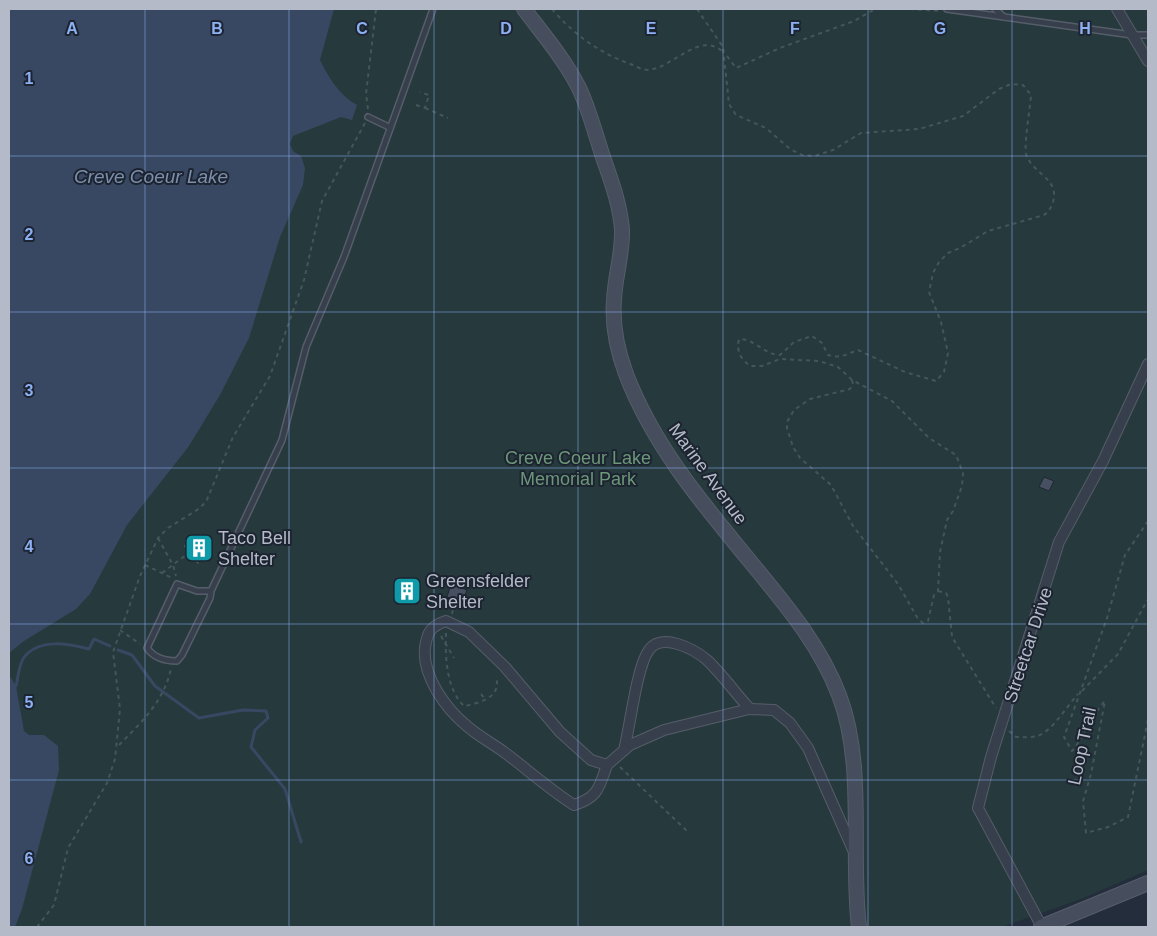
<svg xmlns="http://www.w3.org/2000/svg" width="1157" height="936" font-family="Helvetica,sans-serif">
<rect width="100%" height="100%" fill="#242d3b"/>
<polygon fill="#26393c" points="9,9 1148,9 1148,870 1081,899 1002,927 9,927"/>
<g fill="#394862">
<path d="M 9,9 L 334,9 L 320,60 C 329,78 339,95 357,105 L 352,120 L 341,117 L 293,136 L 290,144 L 293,151 L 301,156 L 305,168 L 303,185 L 280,237 L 249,338 L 220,395 L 189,446 L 127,525 L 90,594 L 76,609 L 24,641 L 9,653 Z"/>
<polygon points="9,675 16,686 24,731 29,735 44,735 58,746 59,770 22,909 15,927 9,927"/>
</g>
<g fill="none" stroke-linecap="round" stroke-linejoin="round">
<g stroke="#394862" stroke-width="3">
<polyline points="118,650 132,655 155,686 199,718 243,710 266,711 268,718 255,730 251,747 285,789 301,842 301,840"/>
<path d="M 16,686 C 18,678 19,662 25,656 C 41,638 69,644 89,649 L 94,639 L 110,646"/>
</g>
</g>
<g fill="#465060" stroke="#1f2633">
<polygon points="1044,477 1054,481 1049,491 1039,487"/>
<polygon points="199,536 211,551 199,561 187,546"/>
<circle cx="407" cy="592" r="12"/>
<polygon points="451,584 467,590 462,603 447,597"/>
</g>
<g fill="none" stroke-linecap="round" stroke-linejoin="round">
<defs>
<g id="service">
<polyline points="947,9 1004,17"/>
<polyline points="995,9 1004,17 1132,35 1148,35"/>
<polyline points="368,117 389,127"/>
<path d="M 211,591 L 197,591 L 177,584 L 147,648 C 154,658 165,661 177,661 L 182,655 L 210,598 L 211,591 L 282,440 L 306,347 L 344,257 L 433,9"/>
</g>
<g id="minor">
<polyline points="1117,9 1148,61"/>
<path d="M 446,621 L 469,632 L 505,667 L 560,732 L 591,760 L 607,765 C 599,787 599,797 574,805 C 549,789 528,770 504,752 C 492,743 478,736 467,726 C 446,709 422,676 425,648 C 427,632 431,626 446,621 Z"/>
<path d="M 624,750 C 630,727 637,665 649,650 C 662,632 694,649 707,660 C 722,674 736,694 750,709"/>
<polyline points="607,765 630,745 664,730 749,709 774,710 790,723 808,748 854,852"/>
<polyline points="1042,927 978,808 991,757 1059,542 1103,461 1148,364"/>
</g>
<g id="secondary">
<path d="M 524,9 C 543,34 565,60 579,88 C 590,111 596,137 604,160 C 612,183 620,205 622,229 C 623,253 615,276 614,300 C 612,326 617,350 626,374 C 653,445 702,503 749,560 C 784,603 819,643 839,695 C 866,765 850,853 859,927"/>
<polyline points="1041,927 1148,883"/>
</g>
</defs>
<use href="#service" stroke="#565d6a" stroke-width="8"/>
<use href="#minor" stroke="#565d6a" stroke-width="12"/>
<use href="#secondary" stroke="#565d6a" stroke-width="16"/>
<g stroke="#44565a" stroke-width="2" stroke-dasharray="4 4" stroke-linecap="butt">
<path d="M 552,9 C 574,35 601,54 633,65 C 637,67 643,70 648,70 C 673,68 701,29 724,53"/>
<path d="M 697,9 L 723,47 L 729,104 L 736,115 L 766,128 L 790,149 L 802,155 L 815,156 L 833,150 L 861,133 L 919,129 L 963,116 L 999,89 L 1011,84 L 1023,85 L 1031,95 C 1030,109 1024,143 1026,154 C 1032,174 1060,178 1053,202 C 1051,208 1049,211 1044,215 L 988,231 L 960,248 L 948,253 L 939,262 L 933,273 L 929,292 L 941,322 L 948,353 L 944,372 L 936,381 L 905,372 L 858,350 C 847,354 840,359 828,355 L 822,343 L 812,336 L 794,342 L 780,355 C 765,355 755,339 739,339 C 736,352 741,359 750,366 L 762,366 L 780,359 L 819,361 L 838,367 L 852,380 L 892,401 L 929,438 L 956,455 L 963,473 L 962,486 L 953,511 L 947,520 L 940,552 L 938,591"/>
<polyline points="910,9 940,11"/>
<polyline points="727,56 736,68 780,48 854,21 875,9"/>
<polyline points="416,105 425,108 429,95 420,92"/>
<polyline points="425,108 448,118"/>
<polyline points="368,109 366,94 376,9"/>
<polyline points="852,380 853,384 850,389 810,399 794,410 787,422 787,428 793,447 800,458 831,485 853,526 898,584 918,619 923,623 928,621 934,595 938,591"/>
<path d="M 1148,521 L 1125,555 L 1107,618 L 1064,737 L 1072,751 C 1085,735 1091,716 1105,701 L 1091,774 L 1083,801 L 1086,833 L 1108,827 L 1128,817 L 1148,720"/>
<polyline points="158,538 173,565 176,576"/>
<polyline points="145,565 172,578"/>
<polyline points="162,573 190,552 184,545 200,534 213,552 198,563 190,552"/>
<polyline points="938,591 946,593 948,597 952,637 996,708"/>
<polyline points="452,614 455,600"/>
<polyline points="120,630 140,644"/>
<path d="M 446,633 C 445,655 446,689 464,706 C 479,703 502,698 496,677"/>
<polyline points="441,636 454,658"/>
<polyline points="1082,691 1118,654 1148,599"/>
<polyline points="481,694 486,700"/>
<path d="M 1009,731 L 1016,737 C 1023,737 1031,738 1037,736 C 1052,732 1066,707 1078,694"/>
<path d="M 119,745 C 141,723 165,700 171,668"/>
<polyline points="620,767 687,831"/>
<polyline points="37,927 54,905 68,848 107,783 115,759 120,709 113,652 140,576 158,538 168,528 197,510 206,502 233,437 270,376 304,280 322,201 365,123"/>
</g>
<use href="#service" stroke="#383f4c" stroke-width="5"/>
<use href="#minor" stroke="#383f4c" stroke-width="10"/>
<use href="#secondary" stroke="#464e5e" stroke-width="14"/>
</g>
<path fill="none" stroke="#8db0f3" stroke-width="1" stroke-opacity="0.55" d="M 145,9 L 145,927M 289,9 L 289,927M 434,9 L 434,927M 578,9 L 578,927M 723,9 L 723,927M 868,9 L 868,927M 1012,9 L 1012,927M 9,156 L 1148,156M 9,312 L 1148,312M 9,468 L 1148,468M 9,624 L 1148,624M 9,780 L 1148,780"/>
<defs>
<symbol id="building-square" viewBox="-11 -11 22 22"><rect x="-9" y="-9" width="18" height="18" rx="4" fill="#0f9aa8" stroke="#1d2431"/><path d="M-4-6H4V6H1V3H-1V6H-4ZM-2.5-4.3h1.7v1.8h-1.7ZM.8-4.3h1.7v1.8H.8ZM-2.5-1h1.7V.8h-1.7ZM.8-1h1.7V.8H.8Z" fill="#fff"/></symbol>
</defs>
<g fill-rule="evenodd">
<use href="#building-square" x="183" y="532" width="32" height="32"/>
<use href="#building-square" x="391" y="575" width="32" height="32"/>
</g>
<g text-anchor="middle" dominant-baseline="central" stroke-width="4" stroke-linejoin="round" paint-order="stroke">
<g font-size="18" fill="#6c9778" stroke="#1d2431">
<text x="578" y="458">Creve Coeur Lake<tspan x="578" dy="21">Memorial Park</tspan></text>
</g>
<g font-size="18" fill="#b4bac7" stroke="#1d2431">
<text transform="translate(708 474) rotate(54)">Marine Avenue</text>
<text transform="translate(1028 645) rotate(-72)">Streetcar Drive</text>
<text transform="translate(1082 746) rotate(-78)">Loop Trail</text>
</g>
<g font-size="18" fill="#b4bac7" stroke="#1d2431" text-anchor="start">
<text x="218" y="538">Taco Bell<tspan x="218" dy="21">Shelter</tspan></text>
<text x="426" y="581">Greensfelder<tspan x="426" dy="21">Shelter</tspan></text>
</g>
<g font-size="19" font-style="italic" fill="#7c8fad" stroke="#1d2431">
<text x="151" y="176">Creve Coeur Lake</text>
</g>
</g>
<g font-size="16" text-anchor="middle" font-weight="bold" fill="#8db0f3" stroke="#1d2431" stroke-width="4" stroke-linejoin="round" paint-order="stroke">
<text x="72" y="34">A</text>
<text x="217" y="34">B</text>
<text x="362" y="34">C</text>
<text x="506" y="34">D</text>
<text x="651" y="34">E</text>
<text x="795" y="34">F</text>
<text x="940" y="34">G</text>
<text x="1085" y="34">H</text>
<text x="29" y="84">1</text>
<text x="29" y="240">2</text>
<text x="29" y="396">3</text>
<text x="29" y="552">4</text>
<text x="29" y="708">5</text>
<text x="29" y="864">6</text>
</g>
<rect width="1157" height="936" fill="none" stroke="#b4bac7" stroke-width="20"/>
</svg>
